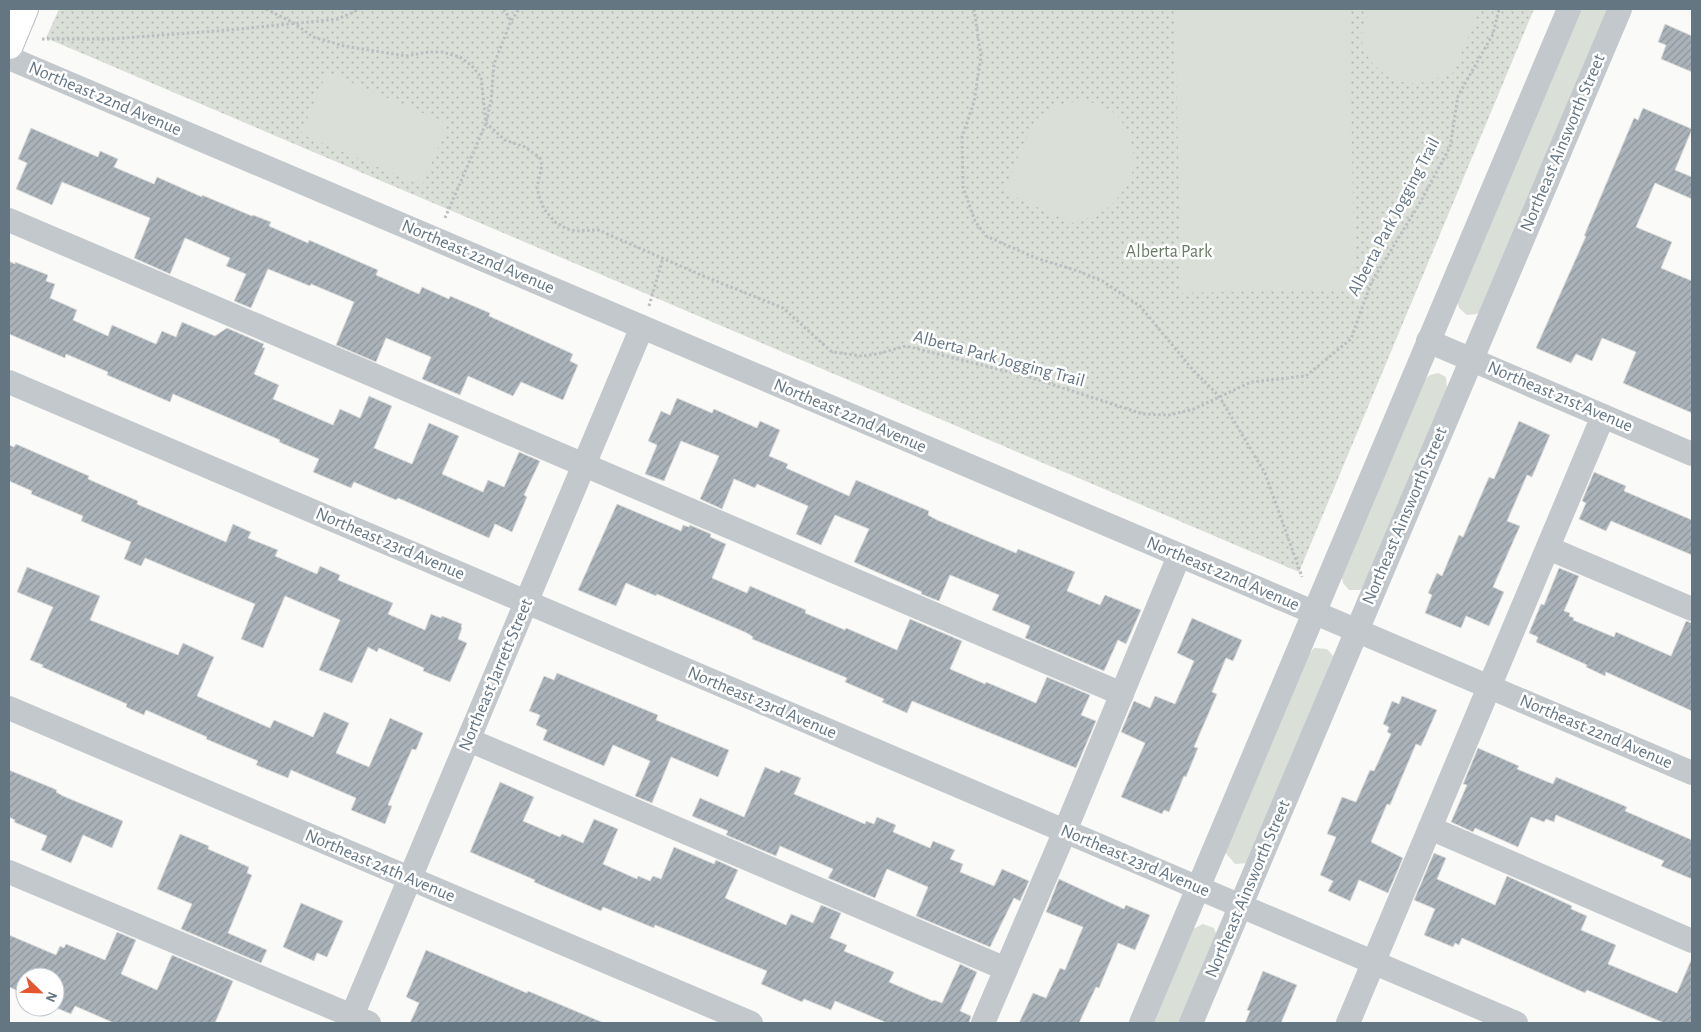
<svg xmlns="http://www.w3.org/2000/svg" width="1701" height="1032" font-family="'Alegreya Sans',sans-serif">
<defs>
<pattern id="park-dots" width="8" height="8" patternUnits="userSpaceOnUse" patternTransform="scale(1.25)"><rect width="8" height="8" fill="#dadfd7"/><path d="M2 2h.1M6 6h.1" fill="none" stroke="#b4b9b4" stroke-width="1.8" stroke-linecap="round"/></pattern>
<pattern id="building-hatch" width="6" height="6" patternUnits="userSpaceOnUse" patternTransform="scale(1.25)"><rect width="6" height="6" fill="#aab3b9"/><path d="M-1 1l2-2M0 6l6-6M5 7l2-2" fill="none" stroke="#8e969c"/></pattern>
</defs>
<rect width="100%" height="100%" fill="#fafaf8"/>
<polygon fill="url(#park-dots)" points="59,9 1534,9 1299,572 46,38"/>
<g fill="#dadfd7">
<polygon points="1175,9 1349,9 1355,289 1181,293"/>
<path d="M 1371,9 L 1480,9 L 1453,73 C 1440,77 1426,84 1412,83 C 1390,83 1366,64 1362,42 C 1360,31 1366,19 1371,9 Z"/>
<polygon points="1580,9 1609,9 1482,309 1477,314 1467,315 1459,308 1457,300"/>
<polygon points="327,72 448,124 422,186 301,134"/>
<path d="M 1082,100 C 1094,103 1105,106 1114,113 C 1128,124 1138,156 1132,174 C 1128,184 1118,199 1110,206 C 1100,215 1085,219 1072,223 L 1004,192 C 1012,174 1030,120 1045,112 C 1056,105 1070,103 1082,100 Z"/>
<polygon points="1438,373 1446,377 1447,389 1366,585 1360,590 1349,590 1343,583 1341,573 1424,380 1430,375"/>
<polygon points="1314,648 1327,649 1333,656 1249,863 1235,864 1225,852 1306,658"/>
<polygon points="1203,924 1214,928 1219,941 1184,1023 1154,1023 1193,929"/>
</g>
<g fill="url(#building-hatch)" stroke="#dcdcda">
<polygon points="1665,24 1692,36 1692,72 1661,59 1666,45 1658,42"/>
<polygon points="1643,108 1692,129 1675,170 1692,177 1692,199 1655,183 1636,227 1672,242 1661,268 1692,281 1692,413 1623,383 1636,352 1602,338 1592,361 1576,354 1571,363 1536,348 1586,236 1584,236 1634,118 1638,120"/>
<polygon points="31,128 98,157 100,151 118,159 114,167 154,184 157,177 202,197 202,195 252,216 253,215 271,222 269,226 308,243 309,240 378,270 376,275 419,294 422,287 449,299 450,296 490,313 489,316 573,354 570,361 578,365 563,400 521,382 513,396 468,376 460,395 422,379 431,357 386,338 376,362 336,345 354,302 311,284 310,286 268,269 251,308 234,301 246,274 226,266 230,258 185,238 170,274 134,258 150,218 62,182 52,205 16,189 27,163 18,159"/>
<polygon points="9,261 15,264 15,262 48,275 46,281 55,284 50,298 77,310 73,320 108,336 112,325 156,344 162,331 176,337 182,322 215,336 227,328 264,344 262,347 265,348 254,374 279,385 273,399 333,425 340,409 360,418 369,396 392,406 374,448 412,464 429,423 459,436 442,474 483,492 488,480 504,487 519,452 540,461 524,495 527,497 512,532 495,524 489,538 398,498 396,500 354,482 351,488 313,472 319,459 279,442 280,440 173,394 170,402 107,375 108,372 66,354 65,358 9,334"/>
<polygon points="677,398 712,413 714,409 757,428 760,421 780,430 769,456 788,464 786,468 849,496 856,480 929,511 928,515 937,520 1016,553 1018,549 1075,572 1067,591 1100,605 1105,595 1141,610 1126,644 1118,640 1104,671 1025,638 1030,626 992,610 999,595 950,575 939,601 921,594 922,592 854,562 869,529 835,515 821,545 796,534 808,506 757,484 755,488 734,479 722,509 700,499 719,456 681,441 664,481 645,474 657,445 648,441 661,411 670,415"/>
<polygon points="1519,421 1550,435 1532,477 1527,475 1507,521 1520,526 1493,587 1504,592 1489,626 1466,616 1461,628 1425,613 1432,595 1428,593 1437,573 1442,576 1459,535 1463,537 1489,477 1494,479"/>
<polygon points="16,444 89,476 88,479 138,501 137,504 226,542 233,524 251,532 248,538 278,550 275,556 317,574 320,566 340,575 338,580 393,603 388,614 425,630 431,614 441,618 442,616 462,624 461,627 462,628 458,639 467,643 450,682 423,671 424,668 379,648 377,652 368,647 352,683 319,670 340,620 285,596 263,648 241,639 255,604 145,558 141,566 124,559 131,542 81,521 83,516 31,494 32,491 9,481 9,445 14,447"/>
<polygon points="1594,472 1626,486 1624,491 1692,520 1692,555 1611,521 1606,531 1579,519 1586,503 1582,501"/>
<polygon points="617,504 681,531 683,525 689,527 690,525 711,534 710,537 726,544 712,578 747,593 750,586 806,610 805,613 845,630 846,628 897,650 910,619 962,641 950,669 985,684 986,682 1036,703 1047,677 1090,695 1081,715 1096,721 1076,768 912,701 907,713 882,702 884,699 845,682 847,678 752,639 753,637 747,633 657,594 656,596 626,583 616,606 578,590"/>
<polygon points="27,567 100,596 90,620 178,655 183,643 214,657 197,696 270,728 274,720 313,737 324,712 349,723 336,753 369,767 390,718 423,733 416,750 412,749 402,772 388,805 392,806 385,824 351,810 356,798 291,770 288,778 256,765 258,761 206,739 207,737 146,710 144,715 126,707 127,704 42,667 43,665 30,660 53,607 17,592"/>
<polygon points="1559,568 1579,576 1564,611 1570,613 1569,616 1574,618 1573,620 1614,637 1616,632 1671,656 1686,621 1692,623 1692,711 1606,672 1605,676 1586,667 1587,665 1536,642 1538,637 1529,633 1541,604 1544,605"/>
<polygon points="1192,618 1242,640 1233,661 1226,658 1212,692 1217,694 1194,747 1198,748 1186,777 1184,776 1169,812 1164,810 1162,814 1121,797 1145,743 1121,732 1134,701 1150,708 1155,696 1175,704 1194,661 1177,653"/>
<polygon points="557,673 658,715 656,720 729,750 718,777 671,757 652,803 635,796 650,761 613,745 604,766 543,740 547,730 536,725 540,715 529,711 544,676 554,680"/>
<polygon points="1402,696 1437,710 1421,746 1416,744 1390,805 1387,804 1371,842 1403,858 1388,893 1359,880 1350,901 1328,891 1333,881 1320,875 1336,837 1327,834 1342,797 1356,802 1370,770 1374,771 1391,734 1387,732 1389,727 1383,724 1392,701 1399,704"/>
<polygon points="1478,748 1519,766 1517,769 1553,784 1556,777 1627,807 1625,811 1692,840 1692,879 1661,866 1664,861 1556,815 1554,822 1546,819 1544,822 1531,817 1518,847 1475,828 1473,832 1451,822 1467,785 1463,784"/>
<polygon points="765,767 779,773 781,770 801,778 794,794 865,824 866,821 874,824 877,817 896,825 893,832 930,848 933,841 955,850 950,859 963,864 960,872 994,886 1002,869 1029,881 1020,901 1014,898 990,947 916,916 928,887 887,869 875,898 828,878 833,869 780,846 776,856 726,835 728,831 692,816 700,798 744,817"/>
<polygon points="9,770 57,790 56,792 63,796 123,821 112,848 83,835 71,863 41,850 47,836 14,822 15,820 9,817"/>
<polygon points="500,782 534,797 523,821 560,837 562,834 583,843 594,819 618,829 603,864 637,879 638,876 650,881 653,876 661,879 674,847 714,864 716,860 738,870 725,898 786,925 791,914 813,923 821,905 841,913 830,938 847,945 844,951 894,972 889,982 933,1001 934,1000 942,1003 960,964 977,972 960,1011 971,1016 969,1023 887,1023 835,1001 831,1010 804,999 802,1002 761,984 767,971 655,925 654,928 603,907 601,911 534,882 535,880 470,852"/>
<polygon points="180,834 209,846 208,849 249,867 247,873 252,875 228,933 267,950 261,963 181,929 192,904 157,889"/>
<polygon points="1434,853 1446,858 1437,879 1495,905 1507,876 1572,906 1571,909 1587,916 1581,930 1616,945 1608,964 1677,993 1692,958 1692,1023 1664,1023 1587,990 1585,993 1462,938 1459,945 1455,943 1453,947 1424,935 1435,909 1414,900"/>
<polygon points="1059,879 1124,909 1126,905 1150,915 1135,950 1118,943 1099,988 1096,987 1079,1023 1019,1023 1033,993 1046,998 1060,968 1065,970 1083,927 1046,912"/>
<polygon points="301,903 343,921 327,957 317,953 314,961 283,947"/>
<polygon points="117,932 136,940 121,974 157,990 172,955 233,981 215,1023 114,1023 75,1006 71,1014 54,1007 55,977 25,977 25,994 9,987 9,935 56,955 60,946 64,948 66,944 105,960"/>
<polygon points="426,950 527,993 528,991 604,1023 410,1023 419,1003 406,997"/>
<polygon points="1263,971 1297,985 1281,1023 1245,1023 1250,1011 1247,1010"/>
</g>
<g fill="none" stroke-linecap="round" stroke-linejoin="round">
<defs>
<polyline id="major" points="9,45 24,9"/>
</defs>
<use href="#major" stroke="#b5babe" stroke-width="30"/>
<g stroke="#bbbfc2" stroke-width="3" stroke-dasharray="2.5 2.5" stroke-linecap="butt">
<polyline points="266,9 294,23 313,37 344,46 406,56 428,52 442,52 460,57 472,66 481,77 486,123 505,140 525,147 540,158 542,165 537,187 539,196 544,209 555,222 567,229 576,231 598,230 701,275 783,308 832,352 862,356 877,354 906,346 1029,377 1143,414 1169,415 1194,409 1251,382 1306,376 1351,339 1371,283 1421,201 1450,147 1458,96 1493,34 1499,9"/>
<polyline points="504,9 511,21"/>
<polyline points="974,9 981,56 974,102 962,137 963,187 975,221 986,236 1036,258 1078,271 1102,281 1140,306 1193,370 1219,396 1265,473 1302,577"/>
<polyline points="42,39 110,39 229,30 338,19 360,9"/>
<polyline points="445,218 486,123 491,101 494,64 511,21 519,9"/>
<polyline points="649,306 663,258"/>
</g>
<g stroke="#c3c8cc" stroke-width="24">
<polyline points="9,58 1692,773"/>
<polyline points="9,220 1122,694"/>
<polyline points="1428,341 1692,454"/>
<polyline points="9,382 1516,1023"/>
<polyline points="1548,548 1692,609"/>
<polyline points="9,708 751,1023"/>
<polyline points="469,740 1006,969"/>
<polyline points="1430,828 1692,941"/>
<polyline points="9,872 369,1023"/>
<polyline points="349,1023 642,327"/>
<polyline points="983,1023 1065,831 1179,556"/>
<polyline points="1141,1023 1569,9"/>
<polyline points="1191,1023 1620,9"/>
<polyline points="1348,1023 1603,416"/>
</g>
<use href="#major" stroke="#fff" stroke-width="28"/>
</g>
<g text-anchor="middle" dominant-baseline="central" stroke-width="5" stroke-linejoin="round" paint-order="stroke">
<g font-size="18" fill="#657683" stroke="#fff">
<text transform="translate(105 99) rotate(23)">Northeast 22nd Avenue</text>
<text transform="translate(1563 143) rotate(-67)">Northeast Ainsworth Street</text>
<text transform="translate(1394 217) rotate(-62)">Alberta Park Jogging Trail</text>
<text transform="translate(478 257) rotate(23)">Northeast 22nd Avenue</text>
<text transform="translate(999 359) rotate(15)">Alberta Park Jogging Trail</text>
<text transform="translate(1560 397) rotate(23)">Northeast 21st Avenue</text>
<text transform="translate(850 416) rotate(23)">Northeast 22nd Avenue</text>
<text transform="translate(1405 516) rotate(-67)">Northeast Ainsworth Street</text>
<text transform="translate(390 544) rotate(23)">Northeast 23rd Avenue</text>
<text transform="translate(1223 574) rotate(23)">Northeast 22nd Avenue</text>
<text transform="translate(496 675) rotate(-67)">Northeast Jarrett Street</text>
<text transform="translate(762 703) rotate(23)">Northeast 23rd Avenue</text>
<text transform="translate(1596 732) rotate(23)">Northeast 22nd Avenue</text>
<text transform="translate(1135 861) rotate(23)">Northeast 23rd Avenue</text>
<text transform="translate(380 866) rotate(23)">Northeast 24th Avenue</text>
<text transform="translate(1248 889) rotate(-67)">Northeast Ainsworth Street</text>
</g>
<g font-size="18" fill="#687a64" stroke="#fff">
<text x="1169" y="252">Alberta Park</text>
</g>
</g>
<rect width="1701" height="1032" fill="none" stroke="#657683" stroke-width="20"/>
<g transform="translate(40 992) rotate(113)"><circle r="24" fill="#ffffff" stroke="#c1c8cd"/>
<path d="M0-4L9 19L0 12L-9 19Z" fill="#e4572e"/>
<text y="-8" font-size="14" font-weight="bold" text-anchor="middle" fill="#657683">N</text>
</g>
</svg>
